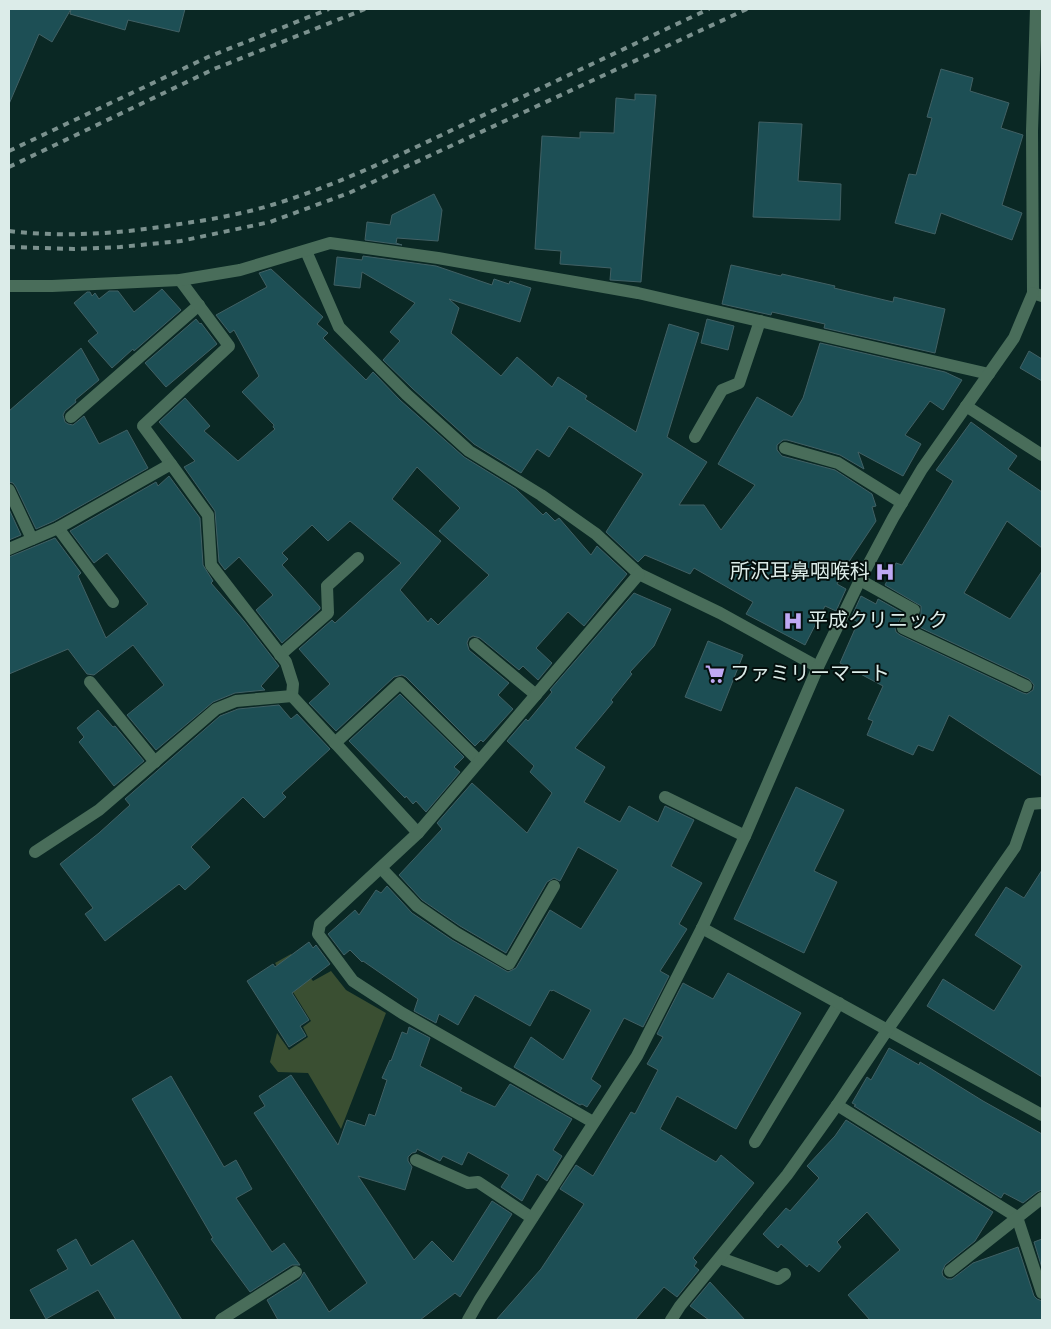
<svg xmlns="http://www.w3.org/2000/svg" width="1051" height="1329" font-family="'Alegreya Sans','Noto Sans JP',sans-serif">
<rect width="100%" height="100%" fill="#0a2824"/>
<polygon fill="#3a4f32" points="291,954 313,981 331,971 346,990 386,1013 341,1129 308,1073 278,1072 270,1062 277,1033 289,1050 308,1037 303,1027 311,1021 275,963"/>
<g fill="#1d4f55" stroke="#416064" fill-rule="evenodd">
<polygon points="9,9 185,9 179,32 128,20 125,30 70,14 71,9 52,42 39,34 9,104"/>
<polygon points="941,69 973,78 970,91 1009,103 1001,128 1023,135 1002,205 1022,213 1012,240 941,213 935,234 895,223 909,174 916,175 932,118 927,117"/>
<polygon points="635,94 656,95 641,282 610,280 611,268 560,264 561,251 535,249 542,136 580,138 580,132 614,133 616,98 635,100"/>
<polygon points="759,122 802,124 798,181 841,184 840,220 753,217"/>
<polygon points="434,194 442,210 438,241 397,238 396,243 402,245 365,240 367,222 390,225 392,215"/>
<polygon points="363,256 436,266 492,285 494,279 509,284 510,281 531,288 520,322 449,299 459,308 451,333 501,376 517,357 552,387 558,377 587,396 585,399 636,432 669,324 699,333 667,437 707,462 679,505 704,505 721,530 755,485 718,464 757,397 792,417 803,398 820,343 945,372 962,380 943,410 930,401 905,435 921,444 903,476 858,452 864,469 840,455 787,440 783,440 777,445 777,450 782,456 835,470 872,494 876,506 872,507 876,521 846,566 837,584 846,589 836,611 825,606 805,645 746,614 753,602 694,568 690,574 645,555 638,562 606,532 643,474 569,426 549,457 537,449 521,473 474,444 412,388 383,360 400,341 390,332 415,303 362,272 360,288 334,285 337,257 362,260"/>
<polygon points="731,265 781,276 782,274 835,286 834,288 893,302 894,297 945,309 935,353 824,328 825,324 772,312 771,315 722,304"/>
<path d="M 271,269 L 323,317 L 317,324 L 328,333 L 323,338 L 366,380 L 373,372 L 400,400 L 464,457 L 516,489 L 543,515 L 546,512 L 555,521 L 559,518 L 591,555 L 597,546 L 627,574 L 584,626 L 568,612 L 536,648 L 552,663 L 538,680 L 523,666 L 519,670 L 480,638 L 473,636 L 469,638 L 467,643 L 469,650 L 509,683 L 498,695 L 513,709 L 483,742 L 481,740 L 475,746 L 406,677 L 402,675 L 394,677 L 336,731 L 309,703 L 330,684 L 299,649 L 332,620 L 335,623 L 401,563 L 350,521 L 328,541 L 312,525 L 282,553 L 288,559 L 282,565 L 320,607 L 320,609 L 282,643 L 256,610 L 273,595 L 239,557 L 225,570 L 219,562 L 215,511 L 184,467 L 195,461 L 159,422 L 185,398 L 210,426 L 204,431 L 238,461 L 275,429 L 273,427 L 274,425 L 242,392 L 259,376 L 234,330 L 230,333 L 216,315 L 267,287 L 259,273 ZM 417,467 L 460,508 L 439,531 L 489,575 L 438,625 L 431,618 L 428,622 L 400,590 L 441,541 L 392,499 Z"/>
<polygon points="162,289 181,310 134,351 133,349 112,368 88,341 98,333 74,303 87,292 90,292 92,296 95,293 99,299 109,291 118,291 134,312"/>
<polygon points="196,319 200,324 201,323 217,344 166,387 145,363"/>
<polygon points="707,319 734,326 728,350 701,343"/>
<polygon points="81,348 99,380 75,400 76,402 65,411 63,415 65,422 68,424 73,425 84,416 99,444 127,430 148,468 54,521 36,529 16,487 13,483 9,482 9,411"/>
<polygon points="1029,351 1042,359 1042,381 1020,368"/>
<polygon points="971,422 1017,456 1008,469 1042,492 1042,548 1007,521 964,593 1010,619 1042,571 1042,776 949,715 933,751 918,745 913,755 867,735 873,721 868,719 883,686 840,663 858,622 851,618 861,596 876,604 878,599 903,613 895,628 896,632 900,635 1023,693 1027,694 1033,690 1034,685 1029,679 915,625 921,614 921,606 885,585 896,563 902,565 953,481 936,470"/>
<polygon points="169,476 200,518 203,565 213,581 211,583 244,621 279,666 261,686 265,690 235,693 213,702 156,750 127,715 164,685 133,645 94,675 87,674 68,649 9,674 9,557 55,538 81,573 78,576 106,638 148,604 107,553 94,563 70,531 156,482 158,486"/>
<polygon points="9,509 21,535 9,540"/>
<polygon points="634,593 671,609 654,646 630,672 632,674 611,700 613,702 575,748 605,767 584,802 620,822 629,806 658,822 665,806 694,820 671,866 702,883 679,924 687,929 660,971 669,976 643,1027 624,1018 591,1079 601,1086 587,1107 582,1104 580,1105 514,1067 531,1037 563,1060 591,1010 553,990 552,991 550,990 530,1026 475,995 458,1025 439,1014 436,1023 414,1011 418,999 363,961 362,962 350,950 344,955 328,934 355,910 359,915 376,890 381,893 387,886 412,913 452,940 508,972 516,968 550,910 581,929 618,870 578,847 560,881 554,878 547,882 506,953 460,926 422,900 399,875 442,829 437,823 472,783 527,833 552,793 530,772 534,766 507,741 526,719 528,721 552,692 550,690"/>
<polygon points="708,641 743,655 721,711 685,697"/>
<polygon points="400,694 464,757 454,767 460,772 426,812 416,801 413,804 406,796 405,798 349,741"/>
<polygon points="279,705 291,719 297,714 330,749 282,793 286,797 264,818 243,797 191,847 210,867 185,890 179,884 105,941 85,914 93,908 60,864 99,833 130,805 125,799 220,716 238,709"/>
<polygon points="98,710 113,727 115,726 144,761 114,786 79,742 84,737 77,728"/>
<polygon points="796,787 844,810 814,871 837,882 804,953 734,919"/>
<polygon points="1042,870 1042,1077 927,1006 943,979 994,1011 1022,966 975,935 1006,887 1024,898"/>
<polygon points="309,942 313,948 316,945 330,964 292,993 309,1020 300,1026 306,1036 289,1047 247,981 273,964 275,967"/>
<polygon points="728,973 801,1013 736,1129 677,1096 660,1129 716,1162 721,1155 754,1183 693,1258 697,1262 694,1266 699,1270 677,1297 664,1287 635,1320 496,1320 541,1269 584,1204 560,1189 576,1165 593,1176 631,1112 635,1114 658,1070 647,1064 663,1037 657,1034 683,983 713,999"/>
<polygon points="409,1027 430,1038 420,1066 462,1088 460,1091 495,1107 510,1084 572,1119 553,1150 562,1156 547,1181 537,1174 522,1201 501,1187 509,1175 468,1152 462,1165 443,1156 440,1161 417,1149 416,1152 412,1153 408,1157 408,1161 412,1167 405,1190 358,1176 414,1260 432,1241 453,1262 492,1201 512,1214 460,1297 455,1293 420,1320 278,1320 267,1300 300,1279 304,1272 329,1312 367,1283 254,1113 265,1106 259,1096 291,1075 338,1145 347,1120 365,1126 369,1114 375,1116 387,1080 382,1078 390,1060 391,1061 402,1032 407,1034"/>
<polygon points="889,1048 919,1065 920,1062 983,1101 1042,1134 1042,1190 1037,1192 1023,1203 1004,1193 1001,1198 854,1106 856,1105 852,1103 867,1077 871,1080"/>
<polygon points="171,1076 224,1167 236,1160 252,1189 236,1198 272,1252 284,1243 300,1265 292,1265 250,1292 211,1239 213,1238 132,1099"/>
<polygon points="846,1120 993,1212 975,1241 945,1265 942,1272 943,1276 947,1279 952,1279 973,1263 1018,1247 1034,1296 1037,1299 1042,1301 1042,1320 870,1320 848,1295 900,1250 867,1212 837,1242 841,1247 819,1272 809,1264 807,1267 781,1244 778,1248 763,1234 786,1208 790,1211 819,1178 807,1166 835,1136"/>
<polygon points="76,1239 91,1266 133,1240 182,1320 116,1320 98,1290 46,1319 30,1290 68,1269 57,1250"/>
<polygon points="1042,1239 1042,1268 1034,1242"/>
<polygon points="710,1282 745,1320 709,1320 690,1306"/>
</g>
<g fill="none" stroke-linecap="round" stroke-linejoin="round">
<g stroke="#496d5a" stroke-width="12">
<polyline points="71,417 199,305"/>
<polyline points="695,437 722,390 739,383 760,321"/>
<polyline points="785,448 838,463 902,503"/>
<polyline points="171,464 143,426 229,346 180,280"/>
<polyline points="9,490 32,539"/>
<polyline points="58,528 113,602"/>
<polyline points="475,644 536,695"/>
<polyline points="280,655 328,613 327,586 358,558"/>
<polyline points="90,682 155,762"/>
<polyline points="335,743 400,683 479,761"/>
<polyline points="665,797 745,836"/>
<polyline points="381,868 417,906 456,933 509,964 554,886"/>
<polyline points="837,1105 1017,1217 1042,1293"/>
<polyline points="755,1142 839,1003"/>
<polyline points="416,1160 468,1183 478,1182 532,1218"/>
<polyline points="720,1258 778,1279 785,1274"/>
<polyline points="222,1319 296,1272"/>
</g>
<g stroke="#496d5a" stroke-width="12">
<polyline points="1036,9 1032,131 1033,293 1042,296"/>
<polyline points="306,251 339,327 406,394 469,451 541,495 596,534 639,574 720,613 818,667"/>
<polyline points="9,286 52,286 180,280 240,270 330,243 438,258 638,293 989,374"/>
<polyline points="966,406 1042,455"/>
<polyline points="9,549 58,528 171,464 208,515 211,565 286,662 293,684 292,696 418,833"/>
<polyline points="860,580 914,610 903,628 1026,686"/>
<polyline points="35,852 99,810 216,709 236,701 292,696"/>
<polyline points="702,928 1042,1115"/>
<polyline points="593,1122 402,1013 353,981 318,934 320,924 418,833 639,574"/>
<polyline points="950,1271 1042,1198"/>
<polyline points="221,1320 222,1319"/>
<polyline points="468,1320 480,1299 637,1056 702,928 745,836 818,667 860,580 893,518 922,469 1014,338 1033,293"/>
<polyline points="671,1320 680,1306 787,1175 837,1105 888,1029 1015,847 1030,804 1042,803"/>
</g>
<g stroke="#7b918e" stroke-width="4" stroke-dasharray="6 6" stroke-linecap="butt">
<polyline points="9,151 208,57 329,9"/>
<polyline points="9,167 214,69 365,9"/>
<path d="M 9,231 C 68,238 127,233 186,223 C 215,219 246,213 275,204 C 349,181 420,145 490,112 C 563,78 636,43 709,9"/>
<polyline points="9,247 74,249 120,247 181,241 270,222 349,193 747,9"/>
</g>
</g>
<defs>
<symbol id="hospital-bare" viewBox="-9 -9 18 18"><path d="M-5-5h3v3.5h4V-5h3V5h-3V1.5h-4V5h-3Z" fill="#bfa9f4" stroke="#040f0d" stroke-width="2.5" paint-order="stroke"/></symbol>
<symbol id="supermarket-bare" viewBox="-9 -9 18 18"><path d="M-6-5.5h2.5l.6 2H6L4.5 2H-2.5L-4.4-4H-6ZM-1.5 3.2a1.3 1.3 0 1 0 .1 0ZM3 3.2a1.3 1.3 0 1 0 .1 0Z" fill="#bfa9f4" stroke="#040f0d" stroke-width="2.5" paint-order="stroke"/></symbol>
</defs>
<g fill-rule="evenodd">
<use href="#hospital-bare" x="871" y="558" width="28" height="28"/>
<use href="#hospital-bare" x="779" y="607" width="28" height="28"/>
<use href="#supermarket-bare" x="701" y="660" width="28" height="28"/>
</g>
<g text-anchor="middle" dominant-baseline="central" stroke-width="4" stroke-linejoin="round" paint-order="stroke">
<g font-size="20" fill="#dcece9" stroke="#040f0d" text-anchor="start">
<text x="870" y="572" text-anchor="end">所沢耳鼻咽喉科</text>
<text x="808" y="621">平成クリニック</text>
<text x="730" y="674">ファミリーマート</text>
</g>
</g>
<rect width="1051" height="1329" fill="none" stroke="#dcece9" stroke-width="20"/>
</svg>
